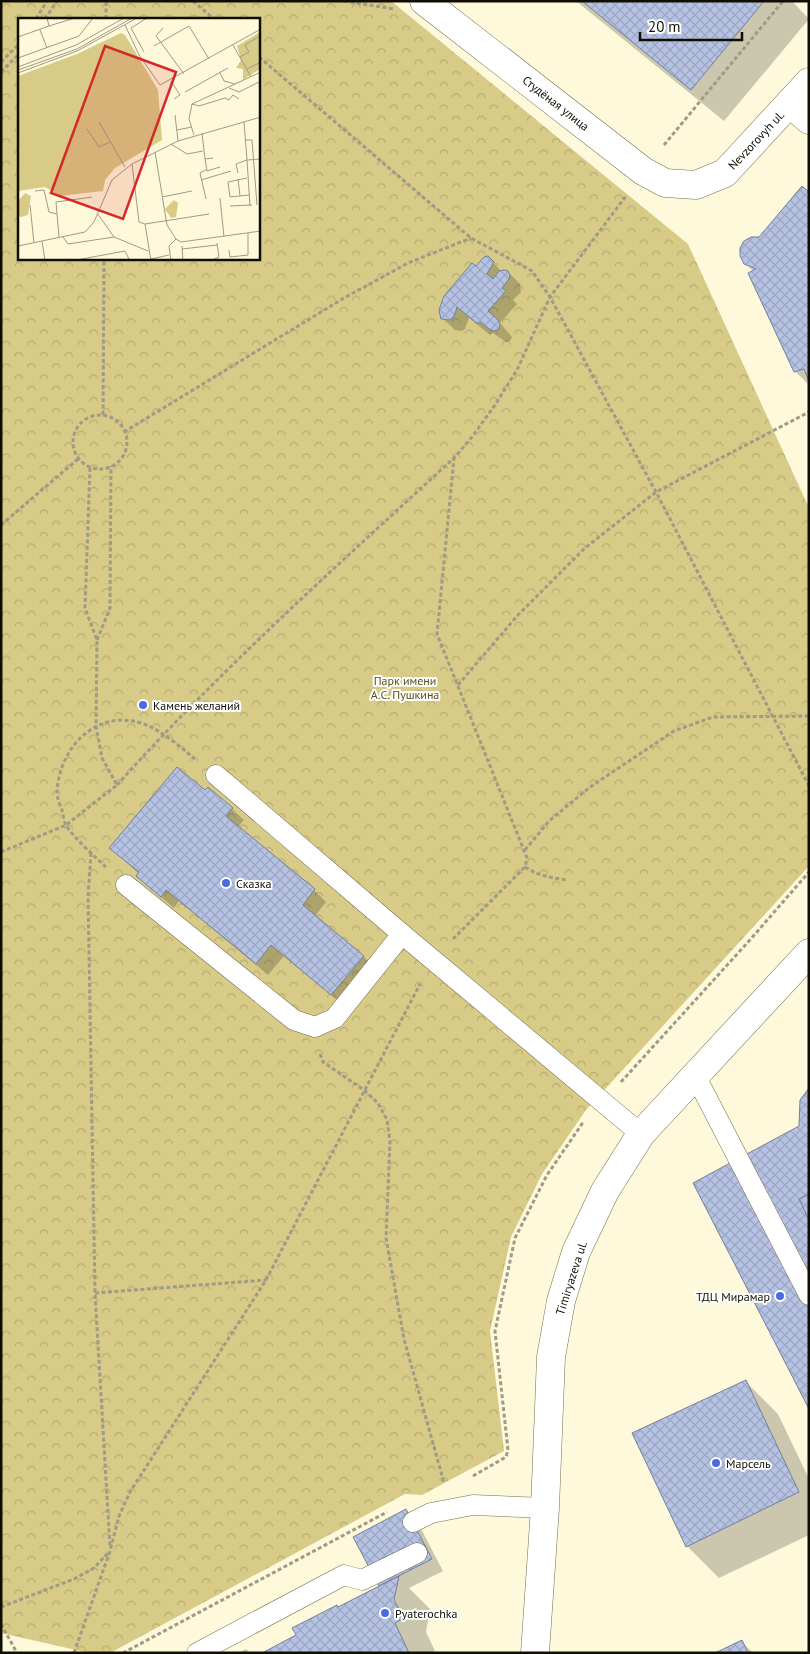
<svg xmlns="http://www.w3.org/2000/svg" width="810" height="1654" font-family="'PT Sans',sans-serif">
<defs>
<pattern id="park-crowns" width="20" height="18" patternUnits="userSpaceOnUse" patternTransform="scale(1.25)"><rect width="20" height="18" fill="#d7cb87"/><path d="M2 6a3 3 0 1 1 6 0M12 15a3 3 0 1 1 6 0" fill="none" stroke="#b8ad73"/></pattern>
<pattern id="building-cross-hatch" width="8" height="8" patternUnits="userSpaceOnUse" patternTransform="scale(1.25)"><rect width="8" height="8" fill="#b5c2e3"/><path d="M0 0l8 8M0 8l8-8" fill="none" stroke="#9ba6c1"/></pattern>
</defs>
<rect width="100%" height="100%" fill="#fef9db"/>
<path fill="url(#park-crowns)" fill-rule="evenodd" d="M 1,1 L 391,1 L 688,244 L 809,508 L 809,866 L 586,1110 L 542,1174 L 511,1237 L 490,1331 L 504,1451 L 422,1495 L 405,1494 L 110,1653 L 89,1653 L 1,1633 ZM 19,19 L 259,19 L 259,259 L 19,259 Z"/>
<g fill="#0003">
<polygon points="576,1 792,1 809,19 724,121"/>
<polygon points="809,194 809,385 795,371 754,272 745,263 760,238"/>
<polygon points="488,257 502,272 508,272 520,284 521,292 513,300 517,304 500,323 512,337 510,341 506,342 493,333 490,335 469,318 465,329 462,331 455,330 442,318 476,268"/>
<polygon points="205,792 232,809 244,820 238,827 314,890 326,902 315,916 363,956 375,968 344,1006 284,956 268,975 179,901 174,908 150,888 138,876 139,874 111,848"/>
<polygon points="745,1381 778,1414 809,1479 809,1535 719,1578 687,1546"/>
<polygon points="418,1523 443,1571 409,1588 430,1609 426,1632 435,1651 431,1653 265,1653 298,1636 338,1609 381,1587 380,1586"/>
<polygon points="742,1642 753,1653 718,1653"/>
<polygon points="246,1649 250,1653 238,1653"/>
</g>
<g fill="url(#building-cross-hatch)" stroke="#737f9d">
<polygon points="582,1 764,1 691,90"/>
<polygon points="802,186 809,192 809,381 804,369 794,372 748,273 756,269 744,264 740,256 740,248 744,241 751,237 759,237"/>
<polygon points="488,256 494,262 487,274 493,279 499,271 504,270 508,271 510,275 509,279 502,288 506,291 488,311 497,319 500,324 499,329 494,331 489,329 480,322 478,324 457,307 454,317 450,320 441,319 439,310 444,296 472,263 476,266 484,257"/>
<polygon points="177,767 205,790 208,787 233,808 226,816 315,889 303,905 364,956 331,995 271,945 256,964 166,890 161,897 136,876 139,872 109,848"/>
<polygon points="809,1088 809,1409 693,1183 799,1126 800,1100"/>
<polygon points="809,1194 809,1220 799,1199"/>
<polygon points="746,1380 799,1492 686,1547 632,1433"/>
<polygon points="406,1509 432,1559 379,1586 353,1537"/>
<polygon points="399,1576 394,1600 404,1618 395,1623 409,1653 262,1653 296,1635 292,1628 337,1605 338,1607"/>
<polygon points="742,1640 748,1653 715,1653"/>
</g>
<g fill="none" stroke-linecap="round" stroke-linejoin="round">
<defs>
<g id="service">
<polyline points="216,775 402,934 641,1134"/>
<polyline points="126,885 294,1020 315,1027 335,1018 402,934"/>
<polyline points="695,1075 809,1295"/>
<polyline points="413,1522 431,1513 473,1505 545,1508"/>
<polyline points="197,1653 344,1575 362,1580 417,1553"/>
</g>
<g id="minor">
<polyline points="424,1 643,171 665,183 696,185 725,173 809,82"/>
<polyline points="790,103 809,120"/>
</g>
<polyline id="tertiary" points="535,1653 545,1508 551,1357 561,1301 576,1252 605,1191 641,1134 809,953"/>
</defs>
<use href="#service" stroke="#736d4c" stroke-width="21"/>
<use href="#minor" stroke="#736d4c" stroke-width="29"/>
<use href="#tertiary" stroke="#736d4c" stroke-width="29"/>
<g stroke="#9f9b84" stroke-width="3" stroke-dasharray="4 2.5" stroke-linecap="butt">
<polyline points="193,1 214,19"/>
<polyline points="344,1 394,9"/>
<polyline points="36,19 47,1"/>
<polyline points="45,19 57,1"/>
<polyline points="106,19 106,1"/>
<polyline points="259,57 471,238 532,271 550,297 656,492 809,786"/>
<polyline points="1,62 19,44"/>
<polyline points="1,72 19,54"/>
<polyline points="664,145 783,1"/>
<polyline points="103,415 104,259"/>
<circle cx="100" cy="442" r="27"/>
<polyline points="124,432 344,298 408,263 471,238"/>
<polyline points="1,525 78,459"/>
<polyline points="97,640 110,608 111,466"/>
<polyline points="458,685 518,615 585,548 656,492 809,412"/>
<path d="M 117,785 C 221,669 339,564 454,458 L 472,437 L 495,405 L 517,370 L 550,297 L 626,196"/>
<polyline points="525,850 549,821 590,787 674,731 713,717 809,716"/>
<polyline points="1,852 66,825 117,785 102,758 96,726 97,640 85,608 90,467"/>
<polyline points="91,853 88,896 95,1293 110,1547"/>
<path d="M 106,867 C 95,857 73,837 66,825 C 64,821 63,815 62,810 C 60,805 57,798 57,792 C 59,748 96,709 141,723 C 162,730 179,746 195,759"/>
<path d="M 525,867 C 539,876 552,878 568,880"/>
<polyline points="453,939 525,867 527,858 437,634 454,458"/>
<polyline points="320,1054 323,1062 364,1090 378,1103 387,1120 390,1141 386,1238 404,1339 444,1483"/>
<polyline points="621,1082 749,941 809,872"/>
<polyline points="95,1293 266,1280"/>
<polyline points="473,1476 506,1457 508,1450 495,1331 515,1238 547,1175 584,1121"/>
<polyline points="1,1607 74,1579 94,1568 108,1553"/>
<polyline points="1,1624 17,1653"/>
<polyline points="74,1653 110,1551 119,1516 130,1492 266,1280 420,984"/>
<polyline points="123,1653 387,1512"/>
</g>
<use href="#service" stroke="#fff" stroke-width="20"/>
<use href="#minor" stroke="#fff" stroke-width="28"/>
<use href="#tertiary" stroke="#fff" stroke-width="28"/>
</g>
<g fill="#4a6bdf" stroke="#fff" stroke-width="2">
<circle cx="143" cy="705" r="5"/>
<circle cx="226" cy="883" r="5"/>
<circle cx="780" cy="1296" r="5"/>
<circle cx="716" cy="1463" r="5"/>
<circle cx="385" cy="1613" r="5"/>
</g>
<g text-anchor="middle" dominant-baseline="central" stroke-width="4" stroke-linejoin="round" paint-order="stroke">
<g font-size="12" fill="#100e03" stroke="#fff">
<text transform="translate(556 103) rotate(38)">Студёная улица</text>
<text transform="translate(756 140) rotate(-47)">Nevzorovyh ul.</text>
<text transform="translate(571 1278) rotate(-72)">Timiryazeva ul.</text>
</g>
<g font-size="12" fill="#595017" stroke="#fff">
<text x="405" y="680">Парк имени<tspan x="405" dy="14">А.С. Пушкина</tspan></text>
</g>
<g font-size="12" fill="#100e03" stroke="#fff" text-anchor="start">
<text x="153" y="705">Камень желаний</text>
<text x="236" y="883">Сказка</text>
<text x="770" y="1296" text-anchor="end">ТДЦ Мирамар</text>
<text x="726" y="1463">Марсель</text>
<text x="395" y="1613">Pyaterochka</text>
</g>
</g>
<g transform="translate(18 18)">
<rect width="242" height="242" fill="#fef9db"/>
<path d="M 156,182 L 160,185 L 158,199 L 153,200 L 147,191 Z" fill="#d7cb87"/>
<path d="M 242,14 L 242,51 L 225,62 L 225,51 L 218,50 L 223,42 L 219,28 ZM 7,175 L 13,178 L 10,197 L 3,199 L 0,197 L 0,183 Z" fill="#d7cb87"/>
<path d="M 103,15 L 107,17 L 140,72 L 144,122 L 97,150 L 87,162 L 85,173 L 42,178 L 27,169 L 0,173 L 0,58 L 59,36 Z" fill="#d7cb87"/>
<path fill="none" stroke="#9f9b85" stroke-width="1" d="M 107,7 L 121,37 L 142,67 L 243,11M 31,8 L 57,0M 145,10 L 138,18 L 166,56M 22,12 L 29,30M 0,19 L 31,8 L 29,0M 215,27 L 233,59M 136,28 L 171,8 L 191,41M 126,34 L 113,10 L 129,0M 222,39 L 231,34 L 227,27 L 240,19M 0,40 L 61,18 L 75,0M 0,49 L 58,27 L 106,0M 229,51 L 243,44M 0,52 L 59,31 L 114,0M 0,55 L 59,33 L 119,0M 202,55 L 206,63 L 217,66M 153,63 L 162,77 L 156,81M 211,70 L 221,74 L 243,63M 167,74 L 210,50M 174,86 L 181,88 L 207,80 L 211,82 L 215,77 L 221,81M 157,97 L 160,123M 81,104 L 107,149M 69,111 L 81,129 L 92,124M 159,112 L 174,109M 184,115 L 187,141 L 195,140M 176,117 L 171,101 L 174,86 L 243,54M 227,122 L 234,122 L 239,187M 153,126 L 169,136 L 185,133M 137,134 L 149,207 L 158,221M 187,141 L 189,153 L 202,149M 114,146 L 121,204 L 127,206M 188,152 L 182,155 L 188,181M 220,155 L 218,146 L 229,142 L 226,104M 229,160 L 210,164 L 212,179 L 231,177M 220,161 L 222,178M 183,162 L 213,153M 17,173 L 26,172 L 31,194 L 39,196M 144,179 L 174,173M 202,180 L 206,219M 12,187 L 16,225M 212,188 L 234,187M 232,188 L 229,142 L 243,141M 79,195 L 96,219 L 130,233M 41,219 L 38,184 L 74,179M 45,219 L 50,226 L 96,219M 158,221 L 163,224 L 243,213M 24,223 L 27,243M 0,228 L 67,214 L 76,204 L 94,162 L 114,146 L 160,123 L 243,99M 164,228 L 165,243M 164,231 L 199,227M 211,232 L 212,239 L 230,237 L 230,215M 133,241 L 151,237M 53,243 L 107,233 L 112,243M 133,243 L 127,206 L 191,196M 153,243 L 151,228 L 158,221M 192,243 L 201,239 L 199,225"/>
<path fill="#d62828" fill-opacity="0.15" stroke="#d62828" stroke-width="2.5" d="M 87,28 L 158,54 L 105,201 L 33,175 Z"/>
<rect width="242" height="242" fill="none" stroke="#100e03" stroke-width="2.5"/>
</g>
<rect width="810" height="1654" fill="none" stroke="#100e03" stroke-width="5"/>
<path d="M640 32v8h102v-8" fill="none" stroke="#100e03" stroke-width="2.5"/>
<text x="648" y="32" font-size="15" fill="#100e03" stroke="#ffffff" stroke-width="4" paint-order="stroke">20 m</text>
</svg>
